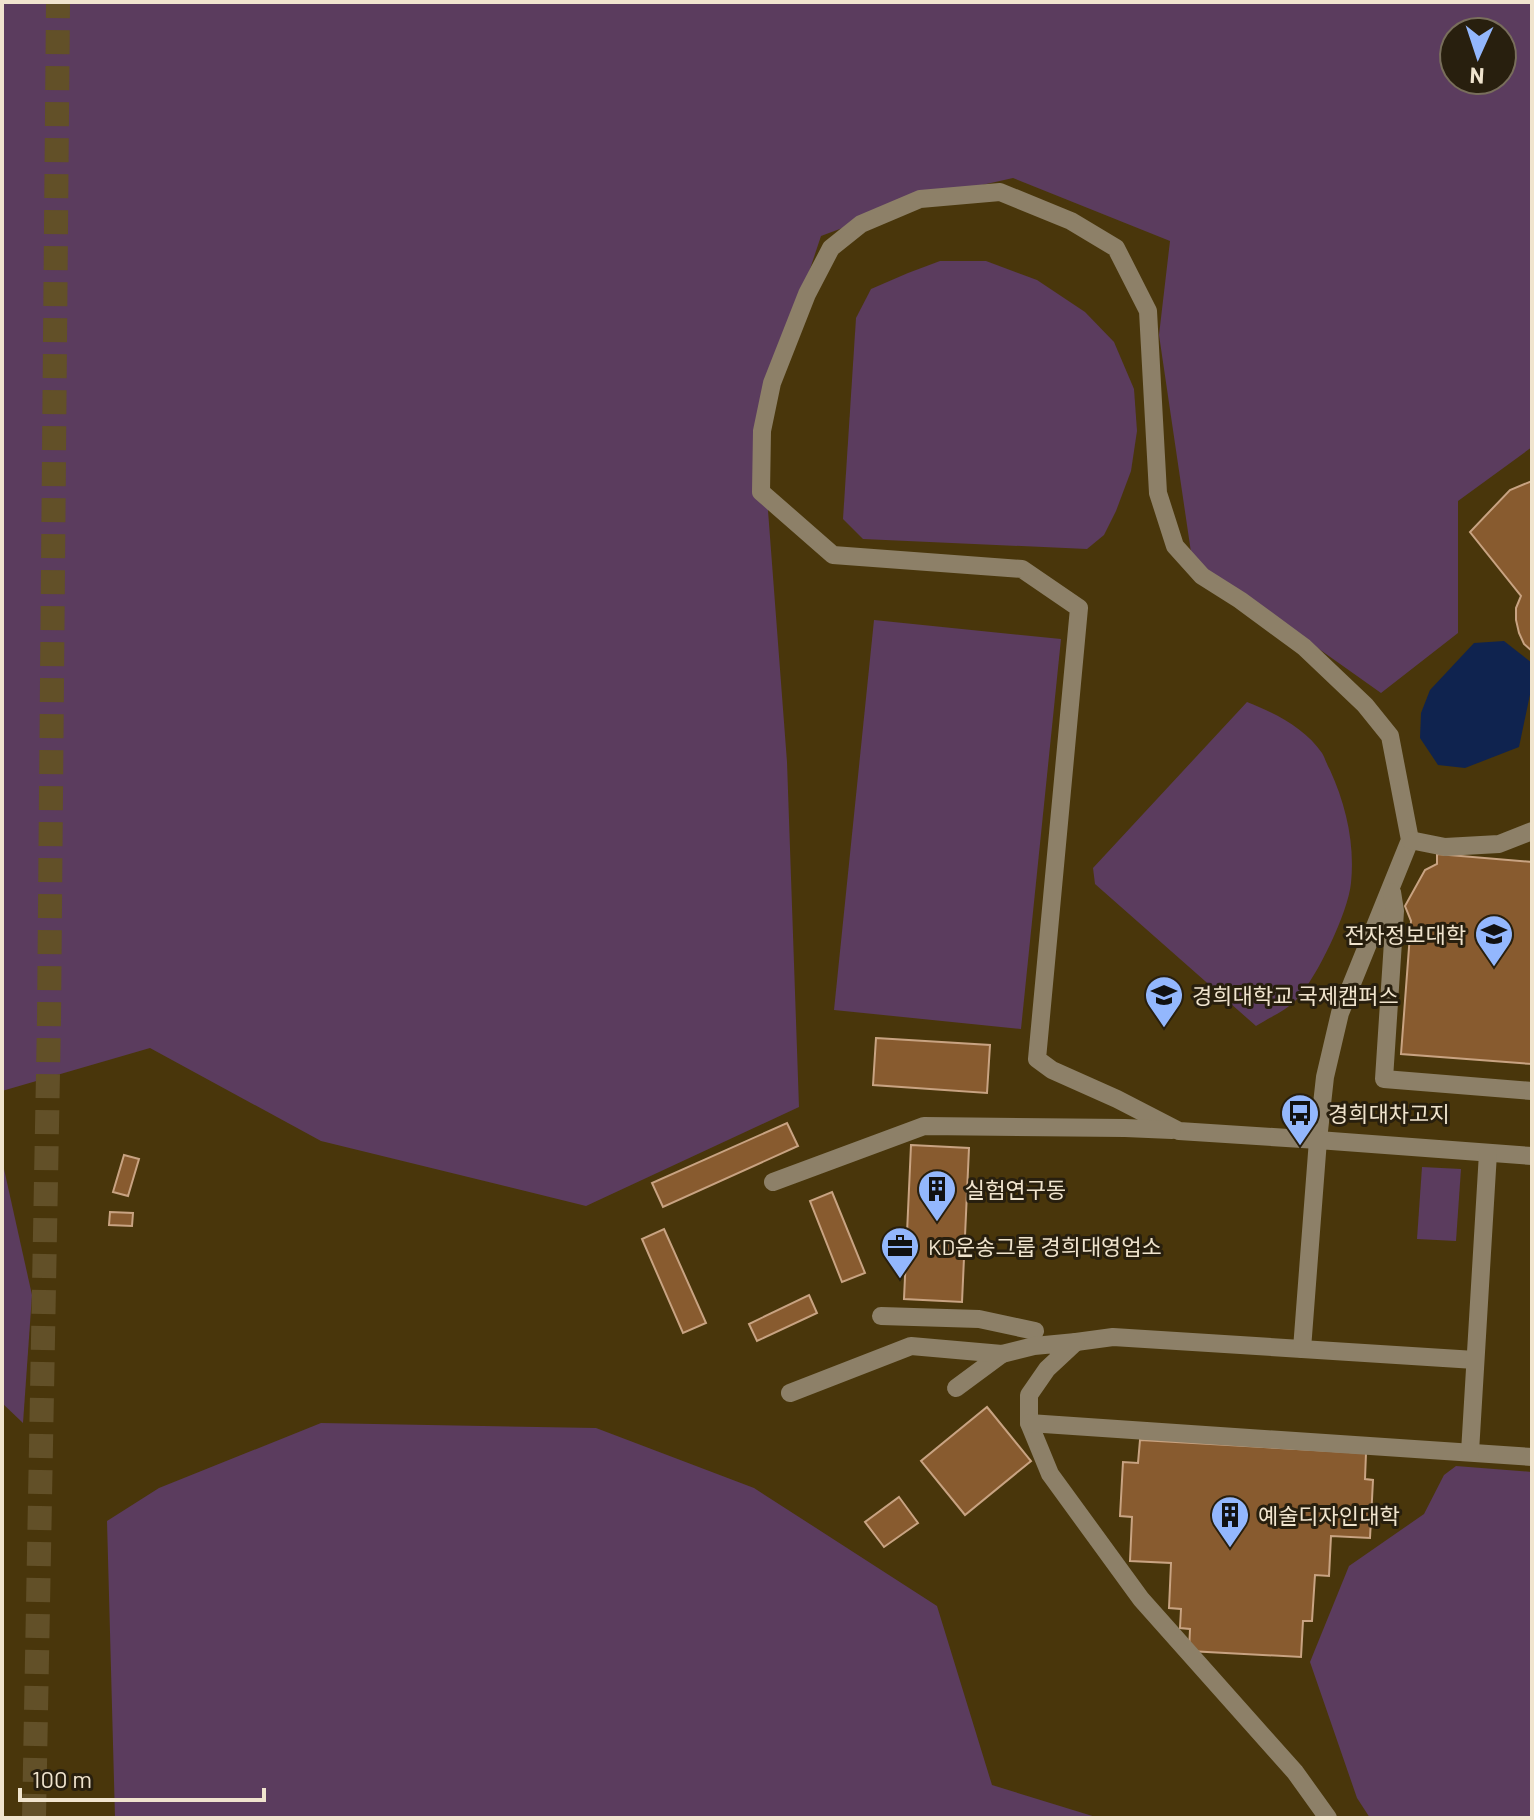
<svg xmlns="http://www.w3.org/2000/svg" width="1534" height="1820" font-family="Barlow,'Noto Sans KR',sans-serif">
<rect width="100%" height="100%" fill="#49360b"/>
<g fill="#5b3c5e" fill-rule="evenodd">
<path d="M 2,2 L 1532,2 L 1532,447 L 1458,501 L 1458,633 L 1381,693 L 1192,559 L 1159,335 L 1170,241 L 1013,178 L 920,199 L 821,236 L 772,383 L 762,431 L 787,762 L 799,1107 L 586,1206 L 321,1141 L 150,1048 L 2,1091 ZM 1454,32 L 1502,32 L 1502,80 L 1454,80 Z"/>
<polygon points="940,261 986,261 1037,280 1085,312 1114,342 1134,389 1137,431 1131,471 1116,511 1104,535 1087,549 863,539 843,519 856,318 871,289 908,273"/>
<polygon points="874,620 1061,639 1021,1029 834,1010"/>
<path d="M 1247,702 C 1275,713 1305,728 1322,753 C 1325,758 1327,765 1330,770 C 1346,805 1355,844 1351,883 C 1348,913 1317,977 1297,999 C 1287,1010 1269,1018 1256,1026 L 1095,884 L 1093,868 Z"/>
<polygon points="2,1160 32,1295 23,1423 2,1403"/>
<polygon points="1422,1167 1461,1169 1456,1241 1417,1239"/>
<polygon points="321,1423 596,1428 754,1488 937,1606 992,1785 1099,1818 115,1818 107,1521 159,1488"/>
<polygon points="1456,1466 1532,1472 1532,1818 1370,1818 1357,1798 1310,1662 1349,1566 1424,1514 1444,1475"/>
</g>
<polygon fill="#0f234f" points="1504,641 1532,663 1532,685 1519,747 1465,768 1438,765 1420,738 1421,713 1430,690 1474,643"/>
<g fill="#885b2f" stroke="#c8a382" stroke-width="2">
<polygon points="1532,481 1532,651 1524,644 1519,633 1516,620 1516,608 1521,596 1470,532 1510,490"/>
<polygon points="1437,854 1532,862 1532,1064 1401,1054 1411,921 1405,906 1425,870 1437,864"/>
<polygon points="876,1038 990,1045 987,1093 873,1085"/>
<polygon points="787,1123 798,1146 663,1207 652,1183"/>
<polygon points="911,1145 969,1148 962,1302 904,1299"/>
<polygon points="124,1155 139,1159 128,1196 113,1192"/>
<polygon points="832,1192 865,1273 842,1282 810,1201"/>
<polygon points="110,1212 133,1213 132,1226 109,1225"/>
<polygon points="664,1229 706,1323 683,1333 642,1239"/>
<polygon points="809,1295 817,1313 757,1341 749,1324"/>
<polygon points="987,1407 1031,1461 965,1515 921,1461"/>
<polygon points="1140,1440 1366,1453 1365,1479 1373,1480 1370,1538 1331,1536 1329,1576 1315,1575 1312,1621 1303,1621 1301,1657 1189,1651 1190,1629 1180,1628 1181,1609 1169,1608 1171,1563 1130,1561 1132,1517 1120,1516 1123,1462 1138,1463"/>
<polygon points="899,1497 918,1523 884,1547 865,1522"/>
</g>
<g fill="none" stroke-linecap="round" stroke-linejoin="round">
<polyline stroke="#625028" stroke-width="24" stroke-dasharray="24 12" stroke-linecap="butt" points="34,1818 49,1020 58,2"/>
<g stroke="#8d8068" stroke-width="18">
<polygon points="1000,192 1071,221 1116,248 1148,311 1158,493 1175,546 1202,576 1240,600 1304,647 1365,705 1390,736 1410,840 1340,1013 1325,1077 1318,1140 1179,1131 1117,1099 1052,1070 1037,1059 1079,608 1022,569 833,555 761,492 762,431 772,383 807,294 831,248 861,224 920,199"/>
<polyline points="1410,840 1445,847 1499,844 1532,831"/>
<polyline points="1392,892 1395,911 1384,1079 1532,1091"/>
<polyline points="773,1182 924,1126 1125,1128 1172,1130"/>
<polyline points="881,1316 979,1319 1035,1331"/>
<polyline points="1076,1342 1113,1337 1475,1360"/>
<polyline points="1302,1349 1318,1140 1532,1156"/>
<polyline points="956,1388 1002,1354"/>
<polyline points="790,1393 911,1346 1002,1354 1034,1346 1076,1342 1047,1369 1029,1395 1029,1423 1050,1474 1141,1599 1295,1772 1328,1818"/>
<polyline points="1029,1423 1532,1457"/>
<polyline points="1470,1452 1488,1153"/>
</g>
</g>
<defs>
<symbol id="university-pin" viewBox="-11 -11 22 30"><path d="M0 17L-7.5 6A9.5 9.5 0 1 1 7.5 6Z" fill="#93b7fd" stroke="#281f0e"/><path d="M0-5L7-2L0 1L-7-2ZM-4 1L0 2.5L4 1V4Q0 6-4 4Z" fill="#111"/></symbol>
<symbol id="bus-pin" viewBox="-11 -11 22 30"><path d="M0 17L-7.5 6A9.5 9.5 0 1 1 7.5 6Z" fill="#93b7fd" stroke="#281f0e"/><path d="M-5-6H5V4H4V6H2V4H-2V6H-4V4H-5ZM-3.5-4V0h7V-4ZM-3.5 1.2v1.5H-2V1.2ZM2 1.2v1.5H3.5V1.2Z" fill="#111"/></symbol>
<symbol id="building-pin" viewBox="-11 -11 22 30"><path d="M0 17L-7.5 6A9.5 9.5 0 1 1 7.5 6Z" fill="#93b7fd" stroke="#281f0e"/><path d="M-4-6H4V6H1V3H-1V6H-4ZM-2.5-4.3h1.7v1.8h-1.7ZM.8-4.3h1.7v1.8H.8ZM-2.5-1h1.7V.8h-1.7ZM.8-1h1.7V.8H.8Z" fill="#111"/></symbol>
<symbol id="office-pin" viewBox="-11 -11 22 30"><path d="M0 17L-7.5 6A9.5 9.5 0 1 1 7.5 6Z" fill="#93b7fd" stroke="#281f0e"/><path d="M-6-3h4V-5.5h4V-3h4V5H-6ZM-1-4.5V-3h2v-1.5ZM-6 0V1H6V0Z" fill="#111"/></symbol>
</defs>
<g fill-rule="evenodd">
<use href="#university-pin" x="1472" y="912" width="44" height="60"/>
<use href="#university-pin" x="1142" y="973" width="44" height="60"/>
<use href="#bus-pin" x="1278" y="1091" width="44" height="60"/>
<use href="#building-pin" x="915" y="1167" width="44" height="60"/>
<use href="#office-pin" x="878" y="1224" width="44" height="60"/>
<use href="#building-pin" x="1208" y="1493" width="44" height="60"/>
</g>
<g text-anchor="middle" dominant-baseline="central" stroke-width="6" stroke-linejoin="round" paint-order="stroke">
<g font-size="22" fill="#f0e4ce" stroke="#281f0e" text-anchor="start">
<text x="1466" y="934" text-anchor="end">전자정보대학</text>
<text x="1192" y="995">경희대학교 국제캠퍼스</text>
<text x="1328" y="1113">경희대차고지</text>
<text x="965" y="1189">실험연구동</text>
<text x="928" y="1246">KD운송그룹 경희대영업소</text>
<text x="1258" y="1515">예술디자인대학</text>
</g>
</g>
<rect width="1534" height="1820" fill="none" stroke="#f0e4ce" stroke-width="8"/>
<g transform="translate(1478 56) rotate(183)"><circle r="38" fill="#281f0e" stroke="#786e5b" stroke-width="2"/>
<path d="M0-6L14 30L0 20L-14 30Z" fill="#93b7fd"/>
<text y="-12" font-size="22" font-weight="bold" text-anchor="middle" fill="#f0e4ce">N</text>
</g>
<path d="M20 1788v12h244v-12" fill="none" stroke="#f0e4ce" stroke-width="4"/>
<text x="32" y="1788" font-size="24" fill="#f0e4ce" stroke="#281f0e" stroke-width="6" paint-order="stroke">100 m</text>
</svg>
